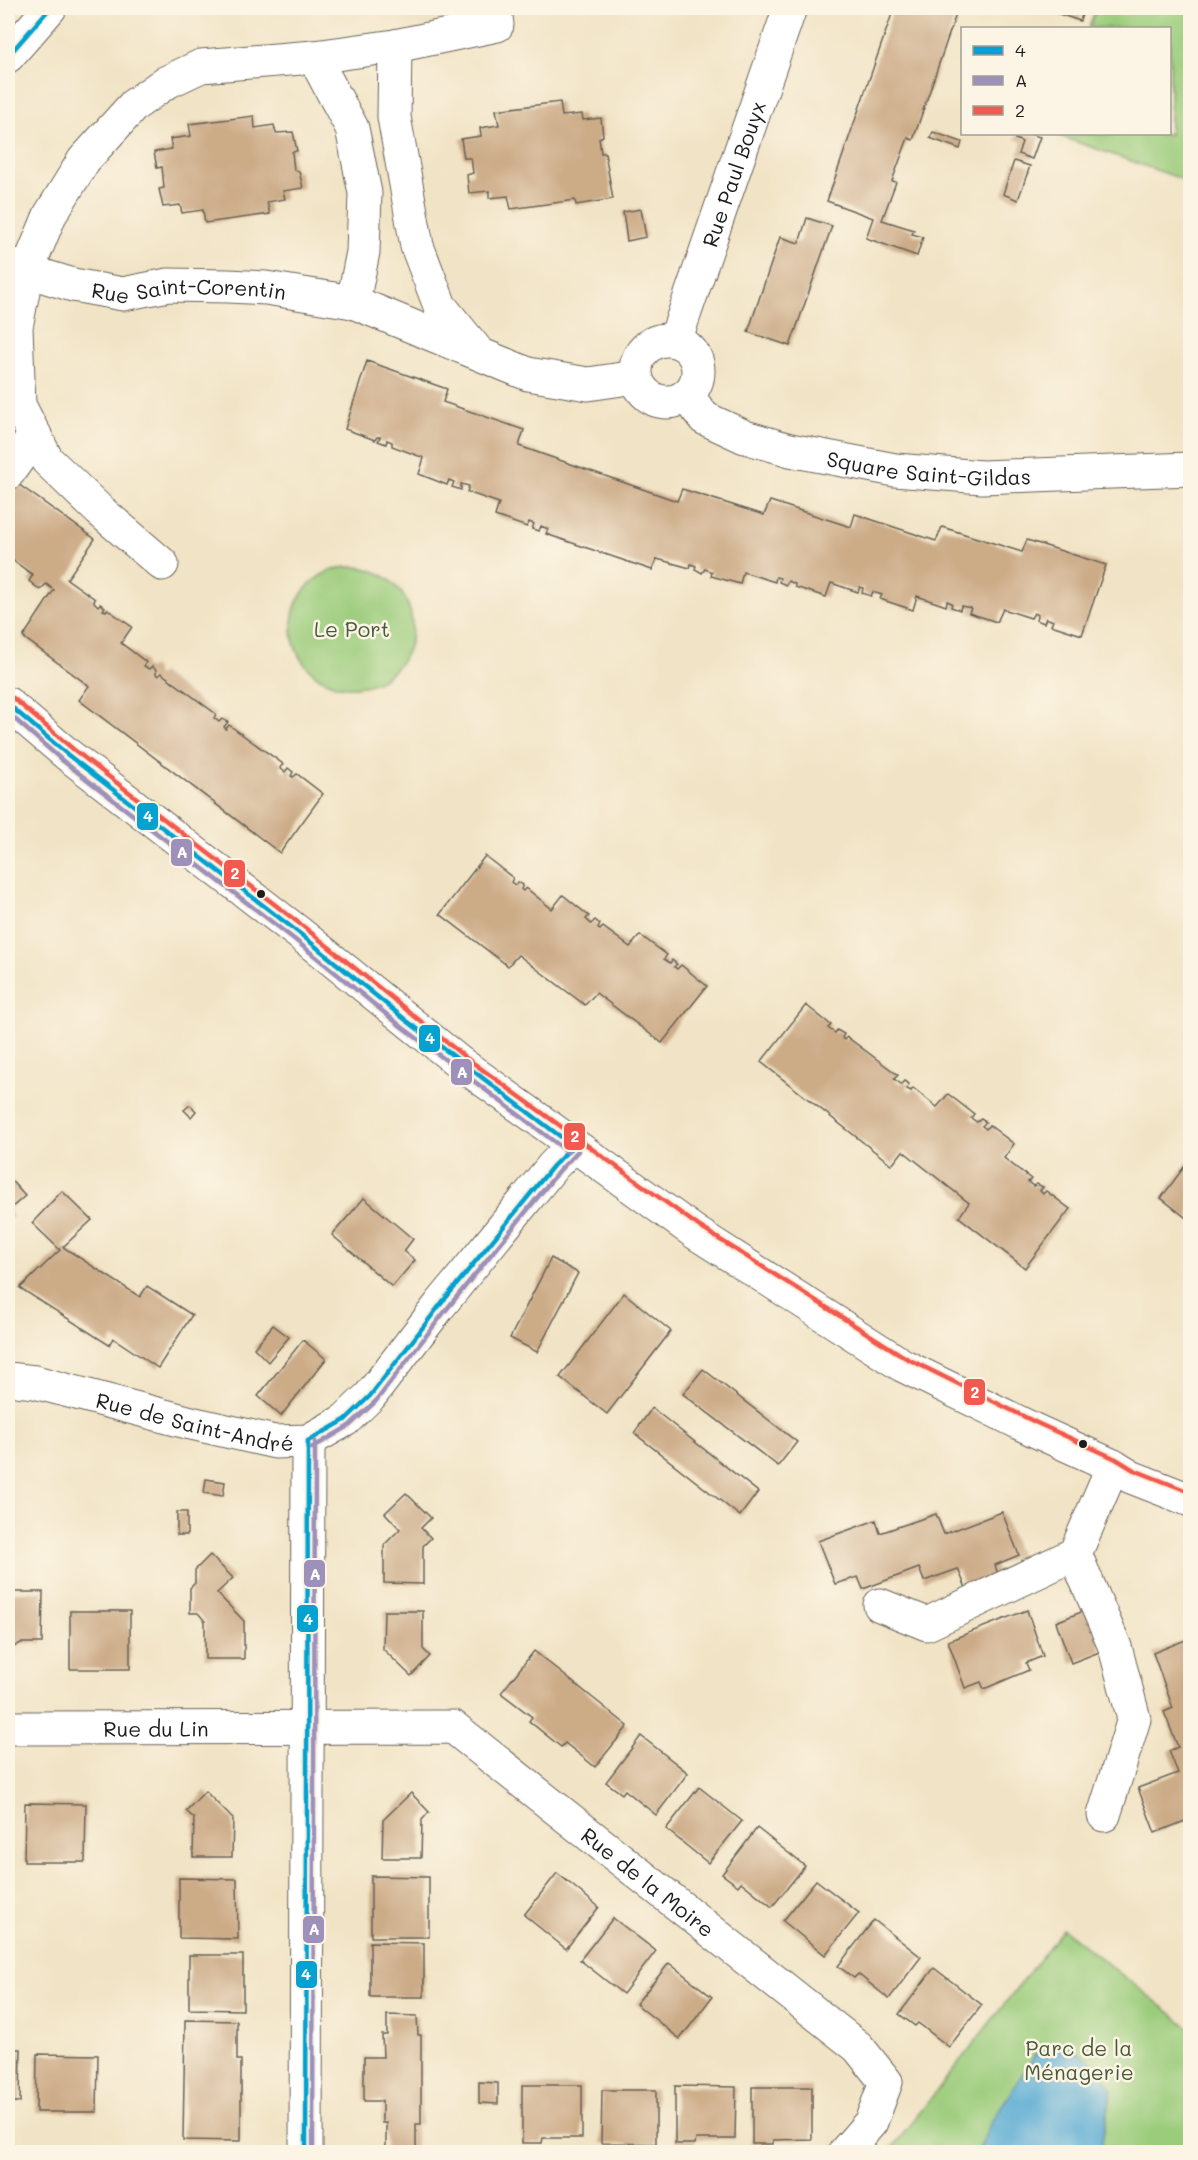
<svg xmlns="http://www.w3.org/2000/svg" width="1198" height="2160" font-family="Mali,sans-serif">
<rect width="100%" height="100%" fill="#fcf5e5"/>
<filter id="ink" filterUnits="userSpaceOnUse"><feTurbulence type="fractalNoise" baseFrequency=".0167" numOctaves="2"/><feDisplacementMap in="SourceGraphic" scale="12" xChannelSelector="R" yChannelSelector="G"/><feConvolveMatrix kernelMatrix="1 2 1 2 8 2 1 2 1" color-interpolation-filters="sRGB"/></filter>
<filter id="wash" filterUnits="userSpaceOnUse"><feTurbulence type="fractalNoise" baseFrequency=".008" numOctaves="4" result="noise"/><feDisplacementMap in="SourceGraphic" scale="24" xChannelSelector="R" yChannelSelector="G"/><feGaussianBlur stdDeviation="1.35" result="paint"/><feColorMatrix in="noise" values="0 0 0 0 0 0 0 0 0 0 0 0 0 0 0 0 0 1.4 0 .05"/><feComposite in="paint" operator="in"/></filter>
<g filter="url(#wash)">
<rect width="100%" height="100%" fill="#f1e3c5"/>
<g fill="#9bcc7b" stroke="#5c744c" stroke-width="1.5">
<polygon points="1096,8 1190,8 1190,182 1054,134 1170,134 1170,28 1089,28"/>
<circle cx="352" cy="627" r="60"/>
<polygon points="1063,1929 1190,2028 1190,2152 889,2152"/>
</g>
<polygon fill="#58abd4" stroke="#3a6478" stroke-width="1.5" points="1065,2045 1096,2064 1112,2089 1100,2152 978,2152 991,2122 1037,2052"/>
<g id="blocks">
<g fill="#ccab87">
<polygon points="894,8 958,8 913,140 908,138 892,181 896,182 882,220 914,230 912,234 923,237 917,256 866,238 873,218 827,201"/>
<polygon points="1054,8 1084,8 1080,21 1053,12"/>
<polygon points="560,102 562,116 582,114 583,120 601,118 603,136 599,138 601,153 605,153 613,199 576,205 575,200 511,209 508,196 489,198 489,191 469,193 467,175 473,173 471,158 464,158 461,139 481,136 480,128 499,125 496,110"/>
<polygon points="254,116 255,128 274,125 276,133 293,132 297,151 292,152 294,170 299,171 303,188 283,191 285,199 267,202 270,214 205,223 203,210 182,213 180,205 163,207 159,189 164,188 162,167 157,168 154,152 172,149 170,139 191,136 189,124"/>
<polygon points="933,132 962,142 960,149 930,138"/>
<polygon points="1018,134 1030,134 1040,137 1032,159 1018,154 1022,142 1015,139"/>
<polygon points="1014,161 1030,166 1018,200 1003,194"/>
<polygon points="641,209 646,237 627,241 623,212"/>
<polygon points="807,218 832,226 790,346 748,332 780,237 799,243"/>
<polygon points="367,361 447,389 443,402 524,430 519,446 677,501 682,489 764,515 770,501 851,527 855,514 936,541 942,527 1022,552 1027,540 1106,565 1082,635 1051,625 1053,621 1046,618 1044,623 1036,620 1038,615 1034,613 1031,618 1003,609 997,622 969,613 971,608 961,606 960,610 951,607 952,603 947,601 946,606 917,596 913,610 880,599 882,595 873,592 871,596 862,593 863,588 860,587 858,592 831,583 826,597 795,587 795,584 788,581 786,585 779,582 780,578 776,577 775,582 743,572 740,584 711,576 712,572 705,569 702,573 695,569 696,566 691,564 690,568 657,559 652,570 546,534 548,529 541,526 539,531 532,529 534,524 529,522 527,527 495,516 499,503 467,492 469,486 461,484 461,490 452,487 454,482 449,480 447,485 419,474 424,458 392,446 392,442 387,440 386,444 378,441 380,437 377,437 375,440 345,429"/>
<polygon points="18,484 95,539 67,579 95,599 94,602 98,606 100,604 105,607 103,610 106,611 107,609 132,627 121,643 146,662 144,666 149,669 152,666 156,670 156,674 158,676 161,673 216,714 214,718 219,722 222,719 228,722 224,727 226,729 229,725 283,764 280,768 285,772 288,768 293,772 291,776 293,777 297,774 323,794 280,853 79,700 89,686 23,637 54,590 46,584 40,590 29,581 33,575 8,557 8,497"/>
<polygon points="485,856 513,878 511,882 515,885 518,882 523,885 521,889 523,891 526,888 552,909 563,895 589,916 586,919 591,924 595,920 600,924 598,929 600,930 603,927 630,947 640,935 667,955 664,959 670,963 672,960 677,964 674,967 677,969 681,965 707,986 662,1043 596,993 585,1005 518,955 508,966 440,914"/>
<polygon points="806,1005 831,1025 828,1028 835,1033 837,1030 844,1034 842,1038 844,1040 847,1037 898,1075 894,1079 901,1084 904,1081 909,1084 907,1089 911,1091 913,1088 937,1107 948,1094 974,1114 971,1118 977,1122 981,1119 986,1122 982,1126 986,1129 989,1125 1014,1144 1004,1158 1031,1179 1028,1182 1033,1186 1037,1184 1043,1187 1040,1191 1043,1194 1046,1191 1070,1209 1025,1268 959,1217 969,1203 903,1151 892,1165 761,1062"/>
<polygon points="190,1105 196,1111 191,1117 184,1110"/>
<polygon points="1190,1159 1190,1221 1161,1198"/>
<polygon points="8,1177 25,1196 9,1210 13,1216 8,1221"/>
<polygon points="62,1191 92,1220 63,1247 140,1297 147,1286 192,1315 158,1368 113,1338 109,1345 20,1288 60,1250 32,1223"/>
<polygon points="364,1198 413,1239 404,1251 415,1260 392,1287 332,1235"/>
<polygon points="551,1258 578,1273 537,1352 510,1338"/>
<polygon points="624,1293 671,1331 607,1414 560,1377"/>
<polygon points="273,1325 289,1337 268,1362 254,1348"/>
<polygon points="303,1340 326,1359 281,1416 258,1396"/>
<polygon points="703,1369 797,1442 778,1466 683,1394"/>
<polygon points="652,1408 758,1492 740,1516 634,1433"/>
<polygon points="206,1479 225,1482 223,1496 204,1493"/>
<polygon points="406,1493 431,1518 421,1528 431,1538 423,1546 423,1584 384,1583 384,1545 400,1529 385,1513"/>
<rect x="177" y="1512" width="10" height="23"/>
<polygon points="1002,1512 1019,1555 995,1565 999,1578 967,1590 958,1569 924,1581 919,1568 863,1589 858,1577 835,1584 818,1541 876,1520 880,1533 936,1514 944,1534"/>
<polygon points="210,1555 233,1578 217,1593 244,1621 244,1659 205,1659 205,1621 198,1613 190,1613 190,1588 195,1583 195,1570"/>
<polygon points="8,1592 43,1592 42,1643 21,1643 8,1650"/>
<polygon points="1089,1609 1102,1651 1071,1663 1056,1622"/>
<polygon points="1027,1610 1043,1656 1026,1663 1029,1670 984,1689 981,1682 965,1688 948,1641"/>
<rect x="70" y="1611" width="60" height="58"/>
<polygon points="384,1611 423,1611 423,1649 430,1656 411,1676 383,1649"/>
<polygon points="1190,1638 1190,1819 1155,1833 1138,1788 1178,1773 1169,1751 1178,1747 1164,1712 1173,1708 1153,1653"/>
<polygon points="534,1651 628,1726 595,1767 565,1743 561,1747 529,1721 532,1717 501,1693"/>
<polygon points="641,1736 688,1773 656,1815 625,1790 622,1794 606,1782"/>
<polygon points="699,1787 742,1821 708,1863 666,1829"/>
<polygon points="205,1791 233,1819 232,1857 193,1857 194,1818 186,1811"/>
<polygon points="411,1793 429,1812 422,1820 421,1858 382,1858 383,1820"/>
<polygon points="25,1803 86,1804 85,1862 24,1862"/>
<polygon points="757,1828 805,1866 772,1907 741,1882 738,1886 722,1874"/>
<polygon points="557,1873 599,1907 566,1949 524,1915"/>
<polygon points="371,1876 429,1877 429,1937 371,1937"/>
<polygon points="179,1878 237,1879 238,1939 179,1938"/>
<polygon points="816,1880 859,1913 825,1955 783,1921"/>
<polygon points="613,1918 656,1951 623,1994 580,1960"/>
<polygon points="874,1920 921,1957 889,1999 858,1974 854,1978 838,1966"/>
<polygon points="370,1942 424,1943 424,1997 370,1997"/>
<polygon points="189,1955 243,1955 243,2010 189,2009"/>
<polygon points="669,1963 712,1997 680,2039 636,2004"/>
<polygon points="934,1968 982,2005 949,2047 918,2023 915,2026 899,2014"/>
<polygon points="387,2015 417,2016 418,2035 421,2035 421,2124 416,2124 416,2152 386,2152 386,2123 382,2123 382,2101 364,2101 364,2057 383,2057 382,2035 387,2035"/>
<polygon points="185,2020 237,2021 237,2060 241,2060 241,2141 183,2140"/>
<polygon points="8,2049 21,2049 20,2102 8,2102"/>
<polygon points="37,2054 98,2055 97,2112 36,2112"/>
<polygon points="479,2082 498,2083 498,2104 479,2103"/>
<polygon points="522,2085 582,2085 582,2138 543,2138 542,2143 522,2143"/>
<polygon points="675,2086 736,2087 735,2139 696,2139 695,2144 675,2144"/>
<polygon points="752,2087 812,2087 812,2139 773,2140 773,2144 752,2144"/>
<polygon points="602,2090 656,2090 656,2144 601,2143"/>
</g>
</g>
</g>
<g filter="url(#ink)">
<use href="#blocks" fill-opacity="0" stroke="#676257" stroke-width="1.5"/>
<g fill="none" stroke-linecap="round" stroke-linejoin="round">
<defs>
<g id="minor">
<path id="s1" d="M 495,8 L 497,25 L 395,46 L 314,57 L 201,66 L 165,83 L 134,105 L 84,160 L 50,215 L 27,271 L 73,285 L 123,294 L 168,285 L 228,286 L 266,288 L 353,302 L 528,374 L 588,384 L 636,377"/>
<polyline points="395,46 394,117 417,246 440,306 477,351"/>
<polyline points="8,56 50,8"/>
<polyline points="314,57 352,128 365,193 363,252 353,302"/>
<polyline points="8,263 27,271 16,327 19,405 47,460 99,510 162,564"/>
<circle cx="667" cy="371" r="31"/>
<path id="s2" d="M 675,341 L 790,8"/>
<path id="s3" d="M 687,395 L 704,418 L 745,437 L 790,450 L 895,470 L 982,477 L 1190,469"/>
<polyline points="8,473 35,435"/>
<polyline points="8,704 68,755 299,933 460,1063 696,1233 902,1365 1034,1430 1113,1466 1131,1477 1190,1500"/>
<path id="s4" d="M 8,1379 L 35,1382 L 191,1423 L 275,1442 L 308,1441 L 345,1420 L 370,1396 L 440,1305 L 553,1166 L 573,1146"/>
<polyline points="1075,1554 1115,1647 1134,1719 1104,1815"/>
<polyline points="880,1605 927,1624 1075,1554 1113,1466"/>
<path id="s5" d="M 8,1728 L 453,1727 L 858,2047 L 886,2082 L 871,2122 L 845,2152"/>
<polyline points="306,2152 308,1441"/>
</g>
</defs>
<use href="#minor" stroke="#676257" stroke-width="35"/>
<use href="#minor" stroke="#fff" stroke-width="33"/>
<defs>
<g id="bus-1">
<polyline points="8,56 50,8"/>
<polyline points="8,704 68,755 299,933 407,1021 573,1146"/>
<polyline points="308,1441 345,1420 370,1396 440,1305 553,1166 573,1146"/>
<polyline points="306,2152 308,1441"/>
</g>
<g id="bus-2">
<polyline points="8,713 63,761 294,939 402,1027 568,1152"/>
<polyline points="312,1448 349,1426 376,1401 446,1310 559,1171 578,1151"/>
<polyline points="313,2152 315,1441"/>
</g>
<polyline id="bus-3" points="13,698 73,749 304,927 465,1057 700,1227 906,1358 1037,1423 1116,1459 1134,1470 1190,1492"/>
</defs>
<use href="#bus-1" stroke="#fcf5e5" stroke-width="9"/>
<use href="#bus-2" stroke="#fcf5e5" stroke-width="9"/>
<use href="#bus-3" stroke="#fcf5e5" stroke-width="9"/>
<use href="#bus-1" stroke="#04a1d1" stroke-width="4.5"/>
<use href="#bus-2" stroke="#9d90bb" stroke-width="4.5"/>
<use href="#bus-3" stroke="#f2594f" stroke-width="4.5"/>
</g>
</g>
<g fill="#1c1c1c" stroke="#fcf5e5" stroke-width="2">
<circle cx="261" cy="894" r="5"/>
<circle cx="1083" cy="1444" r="5"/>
</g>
<g text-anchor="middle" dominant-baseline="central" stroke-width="5" stroke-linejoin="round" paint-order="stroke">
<g font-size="21" fill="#1c1c1c" stroke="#fcf5e5">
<text stroke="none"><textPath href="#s2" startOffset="177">Rue Paul Bouyx</textPath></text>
<text stroke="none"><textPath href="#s1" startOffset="759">Rue Saint-Corentin</textPath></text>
<text stroke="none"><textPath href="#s3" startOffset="261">Square Saint-Gildas</textPath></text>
<text stroke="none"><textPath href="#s4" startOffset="192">Rue de Saint-André</textPath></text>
<text stroke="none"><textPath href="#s5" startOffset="148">Rue du Lin</textPath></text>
<text stroke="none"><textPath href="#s5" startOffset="694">Rue de la Moire</textPath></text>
</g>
<g font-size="21" fill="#485a3d" stroke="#fcf5e5">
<text x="352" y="628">Le Port</text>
<text x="1079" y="2047">Parc de la<tspan x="1079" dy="24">Ménagerie</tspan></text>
</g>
</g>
<g stroke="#fcf5e5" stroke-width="2">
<rect x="136" y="802" width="23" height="29" rx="6" fill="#04a1d1"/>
<rect x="170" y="838" width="23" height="29" rx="6" fill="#9d90bb"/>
<rect x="223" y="859" width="23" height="29" rx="6" fill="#f2594f"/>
<rect x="418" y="1024" width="23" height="29" rx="6" fill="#04a1d1"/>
<rect x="450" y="1058" width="23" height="28" rx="6" fill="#9d90bb"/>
<rect x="563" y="1122" width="23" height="29" rx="6" fill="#f2594f"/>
<rect x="963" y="1378" width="23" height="28" rx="6" fill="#f2594f"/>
<rect x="303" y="1559" width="23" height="29" rx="6" fill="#9d90bb"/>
<rect x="296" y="1604" width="23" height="29" rx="6" fill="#04a1d1"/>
<rect x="302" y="1915" width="23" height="29" rx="6" fill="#9d90bb"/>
<rect x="295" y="1960" width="23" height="29" rx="6" fill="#04a1d1"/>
</g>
<g font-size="16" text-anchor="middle" font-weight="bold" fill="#fff">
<text x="148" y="822">4</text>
<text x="182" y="858">A</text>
<text x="235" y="879">2</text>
<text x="430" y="1044">4</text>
<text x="462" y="1078">A</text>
<text x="575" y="1142">2</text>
<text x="975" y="1398">2</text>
<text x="315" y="1580">A</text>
<text x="308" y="1625">4</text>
<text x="314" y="1935">A</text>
<text x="306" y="1980">4</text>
</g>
<rect width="1198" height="2160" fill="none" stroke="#fcf5e5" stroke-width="30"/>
<rect x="961" y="27" width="210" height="108" fill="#fcf5e5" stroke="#a29e95" stroke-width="1.5"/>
<rect x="973" y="46" width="30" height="9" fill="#04a1d1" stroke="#a29e95" stroke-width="1.5"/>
<text x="1015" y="57" font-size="18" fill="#1c1c1c">4</text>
<rect x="973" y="76" width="30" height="9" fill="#9d90bb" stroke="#a29e95" stroke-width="1.5"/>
<text x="1015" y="87" font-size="18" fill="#1c1c1c">A</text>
<rect x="973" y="106" width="30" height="9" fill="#f2594f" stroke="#a29e95" stroke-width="1.5"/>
<text x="1015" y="117" font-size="18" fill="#1c1c1c">2</text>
</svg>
